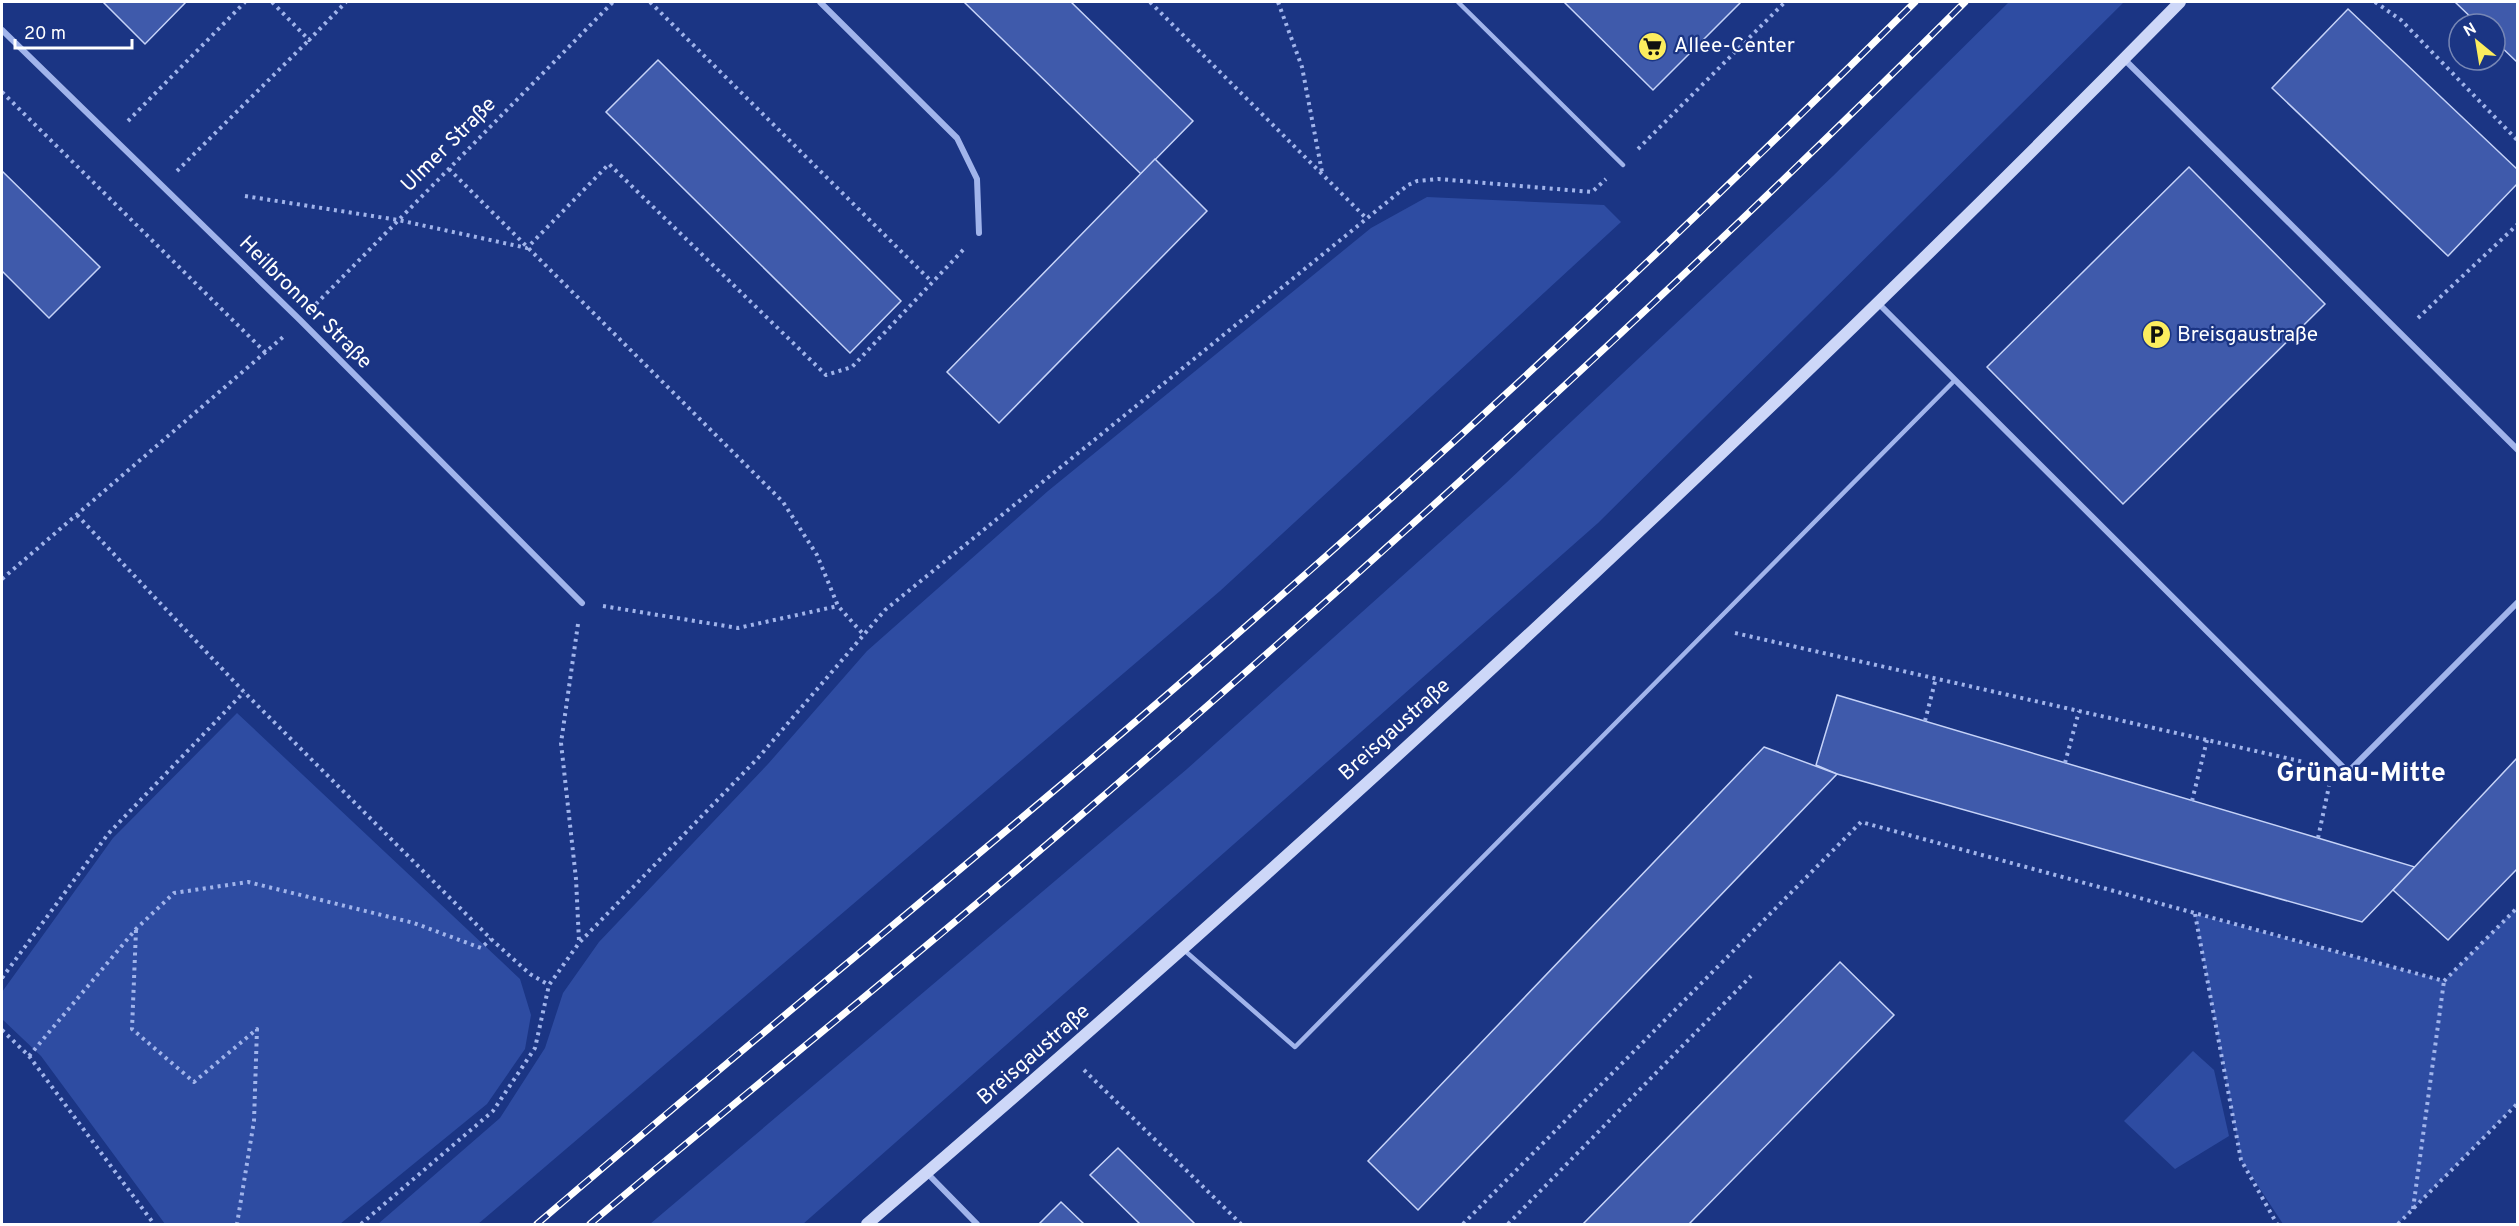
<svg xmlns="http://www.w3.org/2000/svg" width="2519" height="1226" font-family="Overpass,sans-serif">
<rect width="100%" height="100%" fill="#1b3584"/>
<g fill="#2e4ca2">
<polygon points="2009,2 2124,2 1598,523 803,1224 650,1224 1187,769 1506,483 1833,176"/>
<polygon points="1427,197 1604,205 1621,222 1220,591 478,1224 378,1224 500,1118 545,1048 563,993 599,942 768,764 867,651 1048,491 1371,228"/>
<polygon points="237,713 520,979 531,1015 525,1049 487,1104 340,1224 165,1224 41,1056 2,1019 2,992 113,838"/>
<polygon points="2517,907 2517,1103 2398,1224 2283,1224 2241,1160 2195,914 2444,981"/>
<polygon points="2193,1051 2214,1070 2229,1136 2175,1169 2124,1121"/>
</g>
<g fill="#3f5aab" stroke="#c6d3f8" stroke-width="1.5">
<polygon points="103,2 186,2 145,44"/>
<polygon points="964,2 1071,2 1193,121 1141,174"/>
<polygon points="1564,2 1741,2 1653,90"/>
<polygon points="2455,2 2518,2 2518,63 2495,41 2495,24 2478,24"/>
<polygon points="2348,9 2518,170 2518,183 2448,256 2272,88"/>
<polygon points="658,60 901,301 850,353 606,112"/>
<polygon points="1155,159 1207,211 999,423 947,372"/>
<polygon points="2189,167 2325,304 2123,504 1987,367"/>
<polygon points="2,171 100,267 49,318 2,271"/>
<polygon points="1837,695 2318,838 2415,867 2362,922 1837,774 1816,765"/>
<polygon points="1764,747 1837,774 1418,1210 1368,1161"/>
<polygon points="2518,757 2518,868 2448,940 2393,890"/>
<polygon points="1840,962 1894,1015 1689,1224 1583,1224"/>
<polygon points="1118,1148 1195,1224 1140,1224 1090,1175"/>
<polygon points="1061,1202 1084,1224 1039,1224"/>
</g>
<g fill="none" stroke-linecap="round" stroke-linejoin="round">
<g stroke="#a1b4eb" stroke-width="4" stroke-dasharray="3 4.5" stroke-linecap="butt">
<polyline points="272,2 309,40 346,2"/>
<polyline points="650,2 932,282"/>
<polyline points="1150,2 1366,218"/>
<polyline points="1278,2 1302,67 1322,172"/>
<polyline points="2375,2 2401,20 2518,141"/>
<polyline points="2,92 266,353"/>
<polyline points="128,121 245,2"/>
<polyline points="1638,149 1785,2"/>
<polyline points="449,169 783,502 817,555 838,606 863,634"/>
<polyline points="177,171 309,40"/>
<polyline points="245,196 398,220 527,248 609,164 826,375 852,367 964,249"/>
<polyline points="316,304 613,2"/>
<polyline points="2418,318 2518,224"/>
<polyline points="77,515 244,692 491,939 530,974 549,985"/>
<polyline points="2,579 283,337"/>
<polyline points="603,606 738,628 838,606"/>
<polyline points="578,624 561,743 576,879 579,941"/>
<polyline points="1735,633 2304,762"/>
<polyline points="1925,721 1936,678"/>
<polyline points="2065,763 2079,711"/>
<polyline points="2192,801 2207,740"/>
<polyline points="2318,838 2329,786"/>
<polyline points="2195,914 2241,1160 2277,1224"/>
<polyline points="136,930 132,1029 194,1082 257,1029 254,1121 237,1224"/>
<polyline points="2,978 108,834 244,692"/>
<polyline points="2,1030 29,1056 154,1224"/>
<polyline points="29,1056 136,929 174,893 248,882 414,923 481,948 491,939"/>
<polyline points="1084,1070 1241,1224"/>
<polyline points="2413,1209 2444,981"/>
<polyline points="361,1224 493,1111 535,1048 549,985 579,943 758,758 885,610 1408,185 1417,181 1438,179 1592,192 1606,179"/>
<polyline points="1463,1224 1861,822 2444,981 2518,907"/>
<polyline points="1508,1224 1751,976"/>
<polyline points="2398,1224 2518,1103"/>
</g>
<g stroke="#a1b4eb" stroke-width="4.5">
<polyline points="1458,2 1623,165"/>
<polyline points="1184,950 1295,1047 1955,380"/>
</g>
<g stroke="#a1b4eb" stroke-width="6">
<polyline points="820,2 957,138 977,179 979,233"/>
<polyline points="2,30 300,320 582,603"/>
<polyline points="2124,59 2518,450"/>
<polyline points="1879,304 2348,772 2518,602"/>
<polyline points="927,1173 977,1224"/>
</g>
<path stroke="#cdd7f8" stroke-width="12" d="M 867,1224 C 1321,835 1761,429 2180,2"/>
<defs>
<g id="rail">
<path d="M 537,1224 C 773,1021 1017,827 1252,621 C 1480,423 1701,215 1915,2"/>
<path d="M 590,1224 C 750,1089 914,959 1073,822 C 1380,559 1679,287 1965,2"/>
</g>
</defs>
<use href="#rail" stroke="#fff" stroke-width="7"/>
<use href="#rail" stroke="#1b3584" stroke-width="4.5" stroke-dasharray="14" stroke-linecap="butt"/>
</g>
<defs>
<symbol id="supermarket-disc" viewBox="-11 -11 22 22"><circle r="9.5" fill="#fced5e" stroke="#1b3584"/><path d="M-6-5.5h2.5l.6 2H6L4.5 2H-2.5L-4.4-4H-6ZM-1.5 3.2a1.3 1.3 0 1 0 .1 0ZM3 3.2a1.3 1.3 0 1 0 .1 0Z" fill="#111"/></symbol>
<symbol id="parking-disc" viewBox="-11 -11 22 22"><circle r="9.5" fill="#fced5e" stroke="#1b3584"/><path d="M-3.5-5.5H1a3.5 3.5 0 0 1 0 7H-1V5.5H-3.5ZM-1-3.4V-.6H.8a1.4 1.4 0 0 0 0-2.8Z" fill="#111"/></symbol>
</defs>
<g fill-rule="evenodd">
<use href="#supermarket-disc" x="1636" y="30" width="33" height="33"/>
<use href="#parking-disc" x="2140" y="318" width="33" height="33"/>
</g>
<g text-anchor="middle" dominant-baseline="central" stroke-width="4.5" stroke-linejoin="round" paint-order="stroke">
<g font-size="21" fill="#fff" stroke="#1b3584" text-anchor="start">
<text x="1674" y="46">Allee-Center</text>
<text x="2177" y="335">Breisgaustraße</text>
</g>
<g font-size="21" fill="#fff" stroke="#1b3584">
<text transform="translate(449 145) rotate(-45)">Ulmer Straße</text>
<text transform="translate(305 303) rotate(45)">Heilbronner Straße</text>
<text transform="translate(1395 730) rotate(-42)">Breisgaustraße</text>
<text transform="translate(1034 1055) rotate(-41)">Breisgaustraße</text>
</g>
<g font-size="27" font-weight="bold" fill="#fff" stroke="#1b3584">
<text x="2361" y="774">Grünau-Mitte</text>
</g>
</g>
<rect width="2519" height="1226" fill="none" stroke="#ffffff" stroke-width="6"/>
<g transform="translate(2477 42) rotate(330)"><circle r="28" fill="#1b3584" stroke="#7686b5" stroke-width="1.5"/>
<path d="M0-4.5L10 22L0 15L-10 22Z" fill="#fced5e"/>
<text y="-9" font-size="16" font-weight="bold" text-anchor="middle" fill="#ffffff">N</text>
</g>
<path d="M15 39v9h117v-9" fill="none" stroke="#ffffff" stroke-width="3"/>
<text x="24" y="39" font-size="18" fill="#ffffff" stroke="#1b3584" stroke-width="4.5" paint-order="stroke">20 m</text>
</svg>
